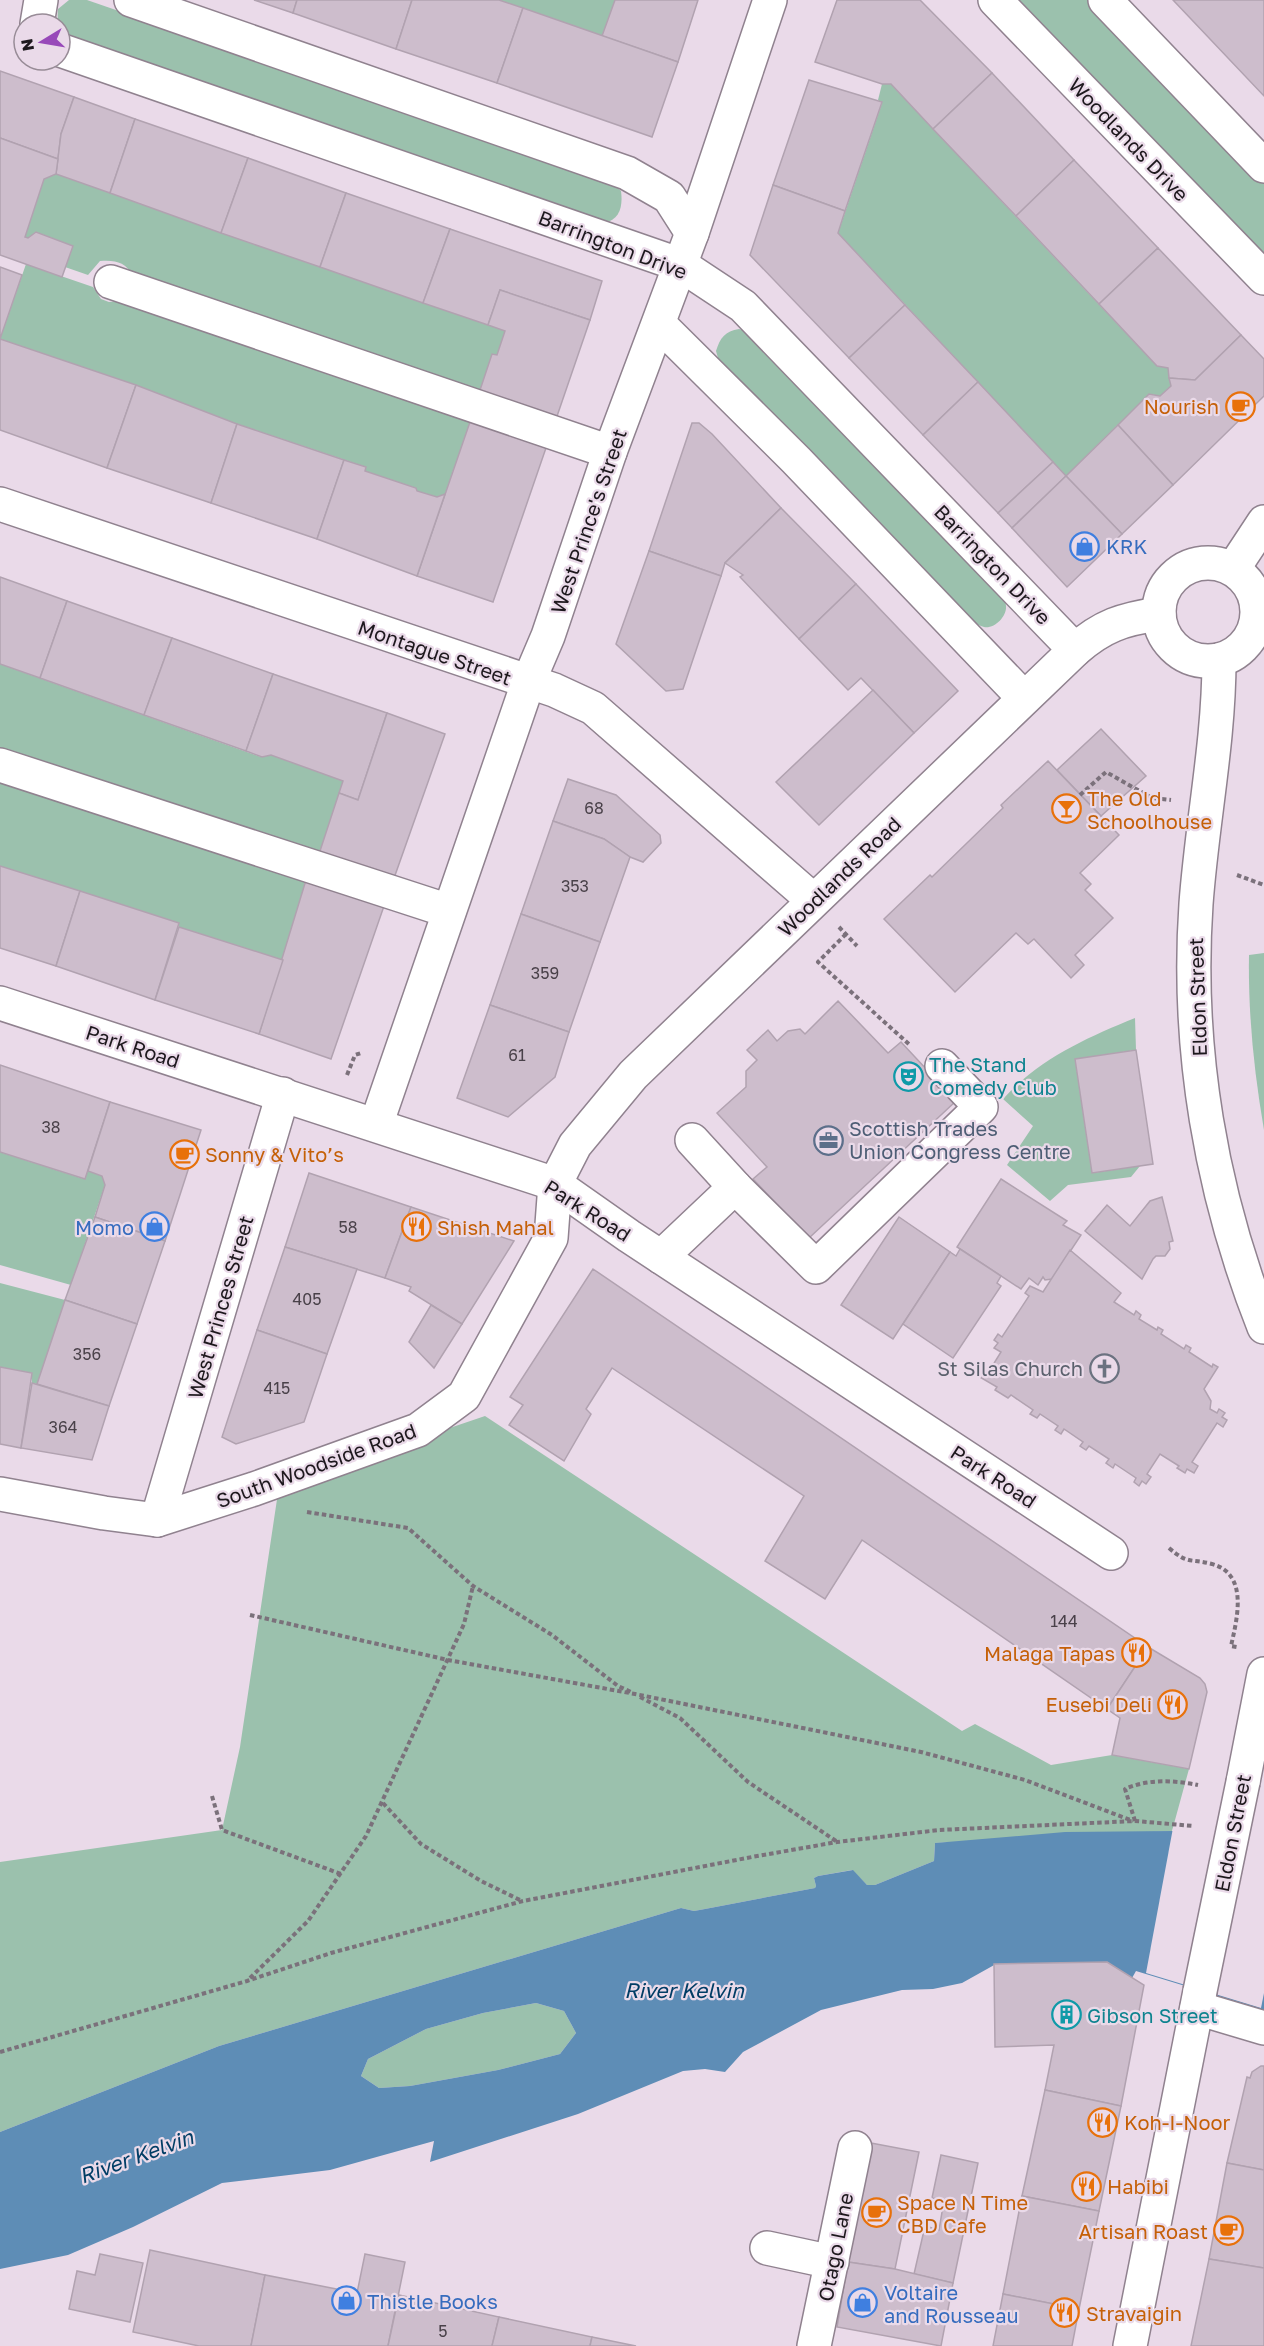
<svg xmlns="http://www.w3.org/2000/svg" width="1264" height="2346" font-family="'Golos Text',sans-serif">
<rect width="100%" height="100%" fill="#eadae9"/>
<g fill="#9bc1ad">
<path d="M 69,0 L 87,0 L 604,179 L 614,184 L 621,191 C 623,206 620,220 604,223 L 76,40 C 62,32 56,26 58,9 Z"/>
<polygon points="499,0 615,0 602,36"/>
<polygon points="1010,0 1089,0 1264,184 1264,265"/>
<polygon points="882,84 891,84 1157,366 1168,368 1171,386 1160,396 1149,394 1066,476 838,233 882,103 878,100"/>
<path d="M 56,174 L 505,331 L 497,355 L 492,354 L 478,396 L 134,276 C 124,262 117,260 100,261 L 88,275 L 65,267 L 73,246 L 36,232 L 28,238 L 25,237 L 44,179 Z"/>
<polygon points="26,264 93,287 101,299 109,302 118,301 471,419 445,494 437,497 417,491 416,488 365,471 366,467 237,424 136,385 0,339"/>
<path d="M 739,329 L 748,331 L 1003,596 C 1004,599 1006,602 1006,606 C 1007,616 995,629 984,627 C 976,625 969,619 964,614 L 718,358 L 716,351 C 720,338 725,331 739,329 Z"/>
<polygon points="0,664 261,757 271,755 343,781 318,857 0,753"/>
<polygon points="0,777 306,880 283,960 179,927 179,923 0,866"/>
<path d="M 1264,953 L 1264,1130 C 1254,1072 1248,1014 1249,955 Z"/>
<path d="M 1135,1018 L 1136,1050 L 1075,1059 L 1092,1173 L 1140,1166 L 1131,1177 L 1068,1185 L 1050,1201 L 1007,1165 L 1033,1126 L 1003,1099 C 1039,1059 1086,1038 1135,1018 Z"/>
<polygon points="0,1152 84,1179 88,1171 102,1176 105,1185 71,1285 0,1265"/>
<polygon points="0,1283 65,1300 37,1384 32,1383 32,1373 0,1367"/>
<polygon points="485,1416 962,1731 975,1724 1051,1765 1112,1755 1189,1769 1172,1831 935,1843 934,1861 875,1885 867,1885 852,1870 818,1876 814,1878 816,1886 815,1888 705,1909 694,1911 681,1908 219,2046 0,2132 0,1862 222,1830 240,1747 279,1486"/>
<polygon points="536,2003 564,2011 576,2033 560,2054 498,2070 410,2086 379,2088 361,2076 368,2059 426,2029 483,2013"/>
</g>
<path fill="#5e8db6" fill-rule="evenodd" d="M 1172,1831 L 1264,1859 L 1264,2010 L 1136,1971 L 1132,1978 L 1107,1962 L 996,1964 L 962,1983 L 933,1989 L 902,1990 L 821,2010 L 743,2052 L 725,2072 L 705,2069 L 683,2071 L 578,2114 L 430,2162 L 434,2141 L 330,2170 L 222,2183 L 133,2227 L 68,2255 L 0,2269 L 0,2132 L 219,2046 L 681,1908 L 694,1911 L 705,1909 L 815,1888 L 816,1886 L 814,1878 L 818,1876 L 853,1870 L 867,1885 L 875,1885 L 934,1861 L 935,1843 L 1065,1832 ZM 536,2003 L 564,2011 L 576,2033 L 560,2054 L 498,2070 L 410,2086 L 379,2088 L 361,2076 L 368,2059 L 426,2029 L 483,2013 Z"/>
<polygon fill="#eadae9" points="1173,1828 1264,1856 1264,1993 1261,2008 1146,1973"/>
<g fill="#cdbdcc" stroke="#b1a2b0" stroke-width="1.5">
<polygon points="254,0 297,0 293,13"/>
<polygon points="297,0 412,0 396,49 293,13"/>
<polygon points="412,0 499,0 523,8 497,83 396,49"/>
<polygon points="615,0 698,0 678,62 602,36"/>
<polygon points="837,0 920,0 992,73 933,129 891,84 882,84 815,62"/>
<polygon points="1173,0 1264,0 1264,96"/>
<polygon points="523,8 678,62 652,137 497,83"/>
<polygon points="0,71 74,97 61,134 58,159 0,138"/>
<polygon points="992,73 1074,160 1016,216 933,129"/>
<polygon points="809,80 882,102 845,211 773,185"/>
<polygon points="74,97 135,119 110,193 56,174 61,134"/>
<polygon points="135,119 248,158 221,233 110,193"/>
<polygon points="0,138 58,159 56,174 44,179 25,237 28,238 36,232 73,246 62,277 0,255"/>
<polygon points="248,158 346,193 320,267 221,233"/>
<polygon points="1074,160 1158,248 1099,304 1016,216"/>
<polygon points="773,185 845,211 838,233 905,305 849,358 750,255"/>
<polygon points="346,193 450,229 423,303 320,267"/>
<polygon points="450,229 602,281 590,320 500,290 488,325 423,303"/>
<polygon points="1158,248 1241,335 1195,380 1169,378 1168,368 1157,366 1099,304"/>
<polygon points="0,267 22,275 0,339 136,385 107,468 0,430"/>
<polygon points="500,290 590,320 555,422 478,396 492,354 497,355 505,331 488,325"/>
<polygon points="905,305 978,382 923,435 849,358"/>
<polygon points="1241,335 1264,359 1264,396 1173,485 1118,425 1149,394 1160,396 1171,386 1169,378 1195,380"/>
<polygon points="978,382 1053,462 998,513 923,435"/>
<polygon points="136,385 237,424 211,503 107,468"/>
<polygon points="471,419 547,445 493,602 417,576"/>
<polygon points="692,423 699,423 712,434 781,508 725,563 721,576 649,551"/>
<polygon points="237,424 344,460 317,539 211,503"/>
<polygon points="1118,425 1173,485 1122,534 1066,476"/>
<polygon points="344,460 366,467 365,471 416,488 417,491 437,497 445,494 417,576 317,539"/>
<polygon points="1053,462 1066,476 1012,528 998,513"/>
<polygon points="1066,476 1122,534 1067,587 1012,528"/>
<polygon points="781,508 856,584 799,639 740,577 743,575 725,563"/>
<polygon points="649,551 721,576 683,689 666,691 616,644"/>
<polygon points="0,577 67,601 40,678 0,664"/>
<polygon points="856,584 958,691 914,733 861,678 848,690 799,639"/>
<polygon points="67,601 172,638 144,715 40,678"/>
<polygon points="172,638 273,674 246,751 144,715"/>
<polygon points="273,674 387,713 358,800 339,793 343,781 271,755 262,757 246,751"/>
<polygon points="873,690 914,733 819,825 776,782"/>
<polygon points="387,713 445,734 393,881 318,857 339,793 358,800"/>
<polygon points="1101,729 1146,776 1101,816 1057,770"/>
<polygon points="1048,761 1119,835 1080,873 1091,884 1085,890 1113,918 1075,955 1084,965 1071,978 1034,939 1028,944 1016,933 955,992 884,919 930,875 932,877 1003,808 1001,805"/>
<polygon points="568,779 616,795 660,835 661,843 643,862 630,857 604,839 553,821"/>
<polygon points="553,821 604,839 630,857 600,942 521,914"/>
<polygon points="0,866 80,891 56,966 0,948"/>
<polygon points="306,880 384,906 331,1059 259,1034"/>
<polygon points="80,891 179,923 155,1000 56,966"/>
<polygon points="521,914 600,942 569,1032 490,1005"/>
<polygon points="179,927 283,960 259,1034 155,1000"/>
<polygon points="838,1001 888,1053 901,1042 956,1101 809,1238 753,1179 767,1167 717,1113 746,1087 746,1071 757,1060 747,1050 768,1030 777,1041 788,1031 800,1029 805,1034"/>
<polygon points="490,1005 569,1032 555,1077 508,1117 457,1098"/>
<polygon points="1136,1050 1153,1164 1092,1173 1075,1059"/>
<polygon points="0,1065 110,1102 85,1179 0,1152"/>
<polygon points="110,1102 201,1130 165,1241 95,1217 105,1185 102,1176 88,1171"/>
<polygon points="309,1173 411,1207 385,1278 285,1247"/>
<polygon points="1001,1179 1067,1221 1063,1225 1081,1235 1052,1279 1045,1280 1043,1277 1038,1285 1029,1278 1021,1289 957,1247"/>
<polygon points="1162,1197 1173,1241 1169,1242 1170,1249 1165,1256 1156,1256 1153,1259 1142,1279 1085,1231 1107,1205 1130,1226 1150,1201"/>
<polygon points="411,1207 514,1241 462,1324 409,1291 411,1287 385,1278"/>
<polygon points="95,1217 165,1241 137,1324 65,1300"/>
<polygon points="899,1217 950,1252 893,1339 841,1305"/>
<polygon points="285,1247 357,1269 327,1354 257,1330"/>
<polygon points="960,1249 1001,1276 997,1283 1001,1286 953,1358 903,1324 950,1252 956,1256"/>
<polygon points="1070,1250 1121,1293 1114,1302 1134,1315 1136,1311 1141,1315 1139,1319 1157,1330 1158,1327 1163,1330 1161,1334 1184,1349 1186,1345 1191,1348 1189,1352 1212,1367 1213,1364 1218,1367 1204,1389 1211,1401 1210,1409 1217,1413 1219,1409 1225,1413 1222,1417 1227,1420 1223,1427 1217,1423 1192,1462 1198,1466 1194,1473 1187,1469 1185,1473 1177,1468 1179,1466 1160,1454 1147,1474 1151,1477 1146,1484 1142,1481 1139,1486 1134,1482 1136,1478 1115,1464 1113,1468 1106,1463 1109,1459 1089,1446 1086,1450 1080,1446 1083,1442 1064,1429 1061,1434 1055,1430 1058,1426 1040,1414 1037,1418 1030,1414 1033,1410 1011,1395 1008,1398 995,1390 997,1387 978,1376 982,1369 988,1373 1001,1352 994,1348 998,1343 994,1340 998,1334 1002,1337 1029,1296 1025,1293 1030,1286 1043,1292"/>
<polygon points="593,1269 1148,1647 1107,1709 862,1540 825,1599 765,1561 804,1496 612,1368 586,1409 591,1414 564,1461 509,1425 523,1405 510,1397"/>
<polygon points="65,1300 137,1324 109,1406 37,1384"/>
<polygon points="431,1305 462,1324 434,1368 409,1342"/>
<polygon points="257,1330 327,1354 304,1422 236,1444 222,1437"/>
<polygon points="0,1367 32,1373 21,1448 0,1444"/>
<polygon points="32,1383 109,1406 92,1460 21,1448"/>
<polygon points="1148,1647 1200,1678 1205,1684 1207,1692 1189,1769 1112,1755 1120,1718 1107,1709"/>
<polygon points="1107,1962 1144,1985 1121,2106 1045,2090 1054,2045 995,2047 994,1964"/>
<polygon points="1261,2066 1264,2066 1264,2170 1227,2163 1247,2077 1250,2078 1252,2072"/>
<polygon points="1045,2090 1121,2106 1099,2211 1022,2196"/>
<polygon points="871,2143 919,2152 895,2269 848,2262"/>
<polygon points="941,2155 978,2163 953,2283 914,2274 925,2226 939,2230 944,2200 932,2198"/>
<polygon points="1227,2163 1264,2170 1264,2268 1209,2259"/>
<polygon points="1022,2196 1099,2211 1079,2309 1003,2294"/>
<polygon points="150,2250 265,2275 251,2346 199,2346 133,2332"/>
<polygon points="100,2254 143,2263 130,2322 69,2309 77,2271 95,2275"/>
<polygon points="365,2254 405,2262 388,2346 251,2346 265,2275 357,2293"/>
<polygon points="1209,2259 1264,2268 1264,2346 1191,2346"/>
<polygon points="848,2262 895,2269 953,2283 941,2346 837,2327"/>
<polygon points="1003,2294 1079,2309 1072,2346 993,2346"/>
<polygon points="399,2295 499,2317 492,2346 388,2346"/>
<polygon points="499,2317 592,2337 590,2346 492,2346"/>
<polygon points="592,2337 636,2346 590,2346"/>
</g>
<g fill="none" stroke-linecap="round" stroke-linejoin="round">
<defs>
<g id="minor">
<polyline points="131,0 627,173 669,197 692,233"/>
<polyline points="995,0 1264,278"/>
<polyline points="1105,0 1264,166"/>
<polyline points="37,24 41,0"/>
<polyline points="60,50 681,265 743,306 1075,650"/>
<polyline points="111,282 610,452"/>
<polyline points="659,324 796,460 1024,698"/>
<polyline points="0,504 554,690 593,708 813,900"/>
<circle cx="1208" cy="612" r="49"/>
<polyline points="1233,569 1264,522"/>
<path d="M 1219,660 C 1219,742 1202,822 1196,904 C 1186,1049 1211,1193 1264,1327"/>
<polyline points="0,765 449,911"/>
<polyline points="0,1003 555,1184 629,1236 1111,1553"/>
<polyline points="376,1125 528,683 548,636 610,452 692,233 770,0"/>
<polyline points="692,1140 735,1187"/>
<polyline points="661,1257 735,1187 816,1267 981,1107 942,1066"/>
<path d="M 0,1494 L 104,1513 L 157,1520 L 254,1489 L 418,1430 L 464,1396 L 551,1238 L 555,1184 L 575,1145 L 633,1075 L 1075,650 C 1102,626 1123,619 1159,614"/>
<polyline points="157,1520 283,1094"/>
<polyline points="1243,1782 1264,1674"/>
<polyline points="1197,2008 1264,2028"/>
<polyline points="767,2248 832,2262"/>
<polyline points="814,2346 855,2148"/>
<polyline points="1130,2346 1200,1991"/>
</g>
</defs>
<use href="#minor" stroke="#90828f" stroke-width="36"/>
<g stroke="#7b717b" stroke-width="4" stroke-dasharray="4.5 3" stroke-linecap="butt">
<polyline points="1080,795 1106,772 1152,798 1171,800"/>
<polyline points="1237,875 1264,885"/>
<polyline points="839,927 857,946"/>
<polyline points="846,934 818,962 911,1046"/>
<polyline points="347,1075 355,1055 361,1053"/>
<polyline points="307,1512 408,1528 473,1586 552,1635 618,1686 631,1692"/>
<path d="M 1169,1548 C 1189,1565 1189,1558 1212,1564 C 1249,1574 1237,1619 1231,1646 L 1237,1647"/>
<polyline points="250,1615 448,1660 635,1694 921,1752 1025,1780 1133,1821"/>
<polyline points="640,1697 680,1718 748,1782 836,1841"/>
<polyline points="212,1796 222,1830 341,1874"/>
<polyline points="383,1803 421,1844 481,1881 522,1901"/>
<path d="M 1135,1821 L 1125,1789 C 1147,1779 1174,1780 1198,1785"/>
<polyline points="250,1978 308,1921 366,1836 464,1624 473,1586"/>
<polyline points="0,2052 247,1981 331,1953 523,1901 752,1857 837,1842 939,1830 1135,1821 1194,1826"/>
</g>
<use href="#minor" stroke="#fff" stroke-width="33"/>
<defs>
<polyline id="minor-bridge" points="1200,1991 1243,1782"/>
</defs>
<use href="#minor-bridge" stroke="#90828f" stroke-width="36" stroke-linecap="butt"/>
<use href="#minor-bridge" stroke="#fff" stroke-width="33"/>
</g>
<defs>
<symbol id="cafe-ring" viewBox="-11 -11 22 22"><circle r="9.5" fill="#eadae9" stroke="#e8710a" stroke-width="1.5"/><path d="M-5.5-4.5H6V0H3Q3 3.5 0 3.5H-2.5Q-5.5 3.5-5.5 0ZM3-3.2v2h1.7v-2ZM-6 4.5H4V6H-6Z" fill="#e8710a"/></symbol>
<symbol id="shop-ring" viewBox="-11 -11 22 22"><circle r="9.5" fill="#eadae9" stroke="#3f7fe0" stroke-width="1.5"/><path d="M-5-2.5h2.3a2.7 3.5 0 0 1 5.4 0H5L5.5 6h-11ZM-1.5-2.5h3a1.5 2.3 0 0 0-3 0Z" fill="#3f7fe0"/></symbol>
<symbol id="bar-ring" viewBox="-11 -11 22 22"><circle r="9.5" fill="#eadae9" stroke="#e8710a" stroke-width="1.5"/><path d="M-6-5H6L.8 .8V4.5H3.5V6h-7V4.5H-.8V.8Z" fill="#e8710a"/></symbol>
<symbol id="theatre-ring" viewBox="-11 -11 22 22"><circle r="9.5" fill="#eadae9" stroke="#0f9aa8" stroke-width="1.5"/><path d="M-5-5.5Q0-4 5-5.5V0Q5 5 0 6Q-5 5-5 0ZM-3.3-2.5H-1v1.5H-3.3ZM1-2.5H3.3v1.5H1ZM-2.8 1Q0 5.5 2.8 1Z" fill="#0f9aa8"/></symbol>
<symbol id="office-ring" viewBox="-11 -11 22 22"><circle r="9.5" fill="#eadae9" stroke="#5c6f8a" stroke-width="1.5"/><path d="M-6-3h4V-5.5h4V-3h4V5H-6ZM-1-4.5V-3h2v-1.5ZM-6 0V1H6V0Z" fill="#5c6f8a"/></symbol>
<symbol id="restaurant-ring" viewBox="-11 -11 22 22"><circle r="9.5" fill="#eadae9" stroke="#e8710a" stroke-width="1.5"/><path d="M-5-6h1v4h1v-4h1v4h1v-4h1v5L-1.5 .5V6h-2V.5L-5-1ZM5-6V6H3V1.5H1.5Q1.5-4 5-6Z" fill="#e8710a"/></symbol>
<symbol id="church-ring" viewBox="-11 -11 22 22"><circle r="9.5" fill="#eadae9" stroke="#6b7280" stroke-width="1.5"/><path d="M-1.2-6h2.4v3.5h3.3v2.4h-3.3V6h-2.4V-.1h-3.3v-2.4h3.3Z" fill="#6b7280"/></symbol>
<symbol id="building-ring" viewBox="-11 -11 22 22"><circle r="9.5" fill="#eadae9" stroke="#0f9aa8" stroke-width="1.5"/><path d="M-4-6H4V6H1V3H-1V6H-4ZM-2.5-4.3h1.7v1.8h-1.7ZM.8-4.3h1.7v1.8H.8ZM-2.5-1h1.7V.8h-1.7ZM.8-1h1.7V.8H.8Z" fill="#0f9aa8"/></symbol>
</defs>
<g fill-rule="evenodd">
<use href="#cafe-ring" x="1224" y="390" width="33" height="33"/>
<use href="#shop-ring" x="1068" y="530" width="33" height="33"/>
<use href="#bar-ring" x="1050" y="792" width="33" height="33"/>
<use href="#theatre-ring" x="892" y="1060" width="33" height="33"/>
<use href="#office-ring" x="812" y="1124" width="33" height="33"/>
<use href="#cafe-ring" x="168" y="1138" width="33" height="33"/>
<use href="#shop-ring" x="138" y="1210" width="33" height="33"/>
<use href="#restaurant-ring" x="400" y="1210" width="33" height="33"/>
<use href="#church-ring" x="1088" y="1352" width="33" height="33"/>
<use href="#restaurant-ring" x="1120" y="1636" width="33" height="33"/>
<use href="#restaurant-ring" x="1156" y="1688" width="33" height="33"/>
<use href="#building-ring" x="1050" y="1998" width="33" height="33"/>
<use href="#restaurant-ring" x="1086" y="2106" width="33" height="33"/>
<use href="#restaurant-ring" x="1070" y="2170" width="33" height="33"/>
<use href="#cafe-ring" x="860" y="2196" width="33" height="33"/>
<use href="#cafe-ring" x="1212" y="2214" width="33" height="33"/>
<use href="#shop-ring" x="330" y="2284" width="33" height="33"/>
<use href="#shop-ring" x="846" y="2286" width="33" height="33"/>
<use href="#restaurant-ring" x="1048" y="2296" width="33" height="33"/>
</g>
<g text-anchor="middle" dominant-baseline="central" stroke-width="4.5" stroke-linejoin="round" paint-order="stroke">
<g font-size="16" fill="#494149">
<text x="594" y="808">68</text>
<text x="575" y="886">353</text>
<text x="545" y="973">359</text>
<text x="517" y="1055">61</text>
<text x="51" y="1127">38</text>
<text x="348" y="1227">58</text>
<text x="307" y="1299">405</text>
<text x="87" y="1354">356</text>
<text x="277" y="1388">415</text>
<text x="63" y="1427">364</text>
<text x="1064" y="1621">144</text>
<text x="443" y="2331">5</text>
</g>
<g font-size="20" fill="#1d181d" stroke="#eadae9">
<text transform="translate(1129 139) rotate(46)">Woodlands Drive</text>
<text transform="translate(613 244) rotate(21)">Barrington Drive</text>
<text transform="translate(588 521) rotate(-71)">West Prince's Street</text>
<text transform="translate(993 564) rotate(46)">Barrington Drive</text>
<text transform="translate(435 652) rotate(19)">Montague Street</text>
<text transform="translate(839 876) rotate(-44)">Woodlands Road</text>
<text transform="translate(1197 997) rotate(-92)">Eldon Street</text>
<text transform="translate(133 1046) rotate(18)">Park Road</text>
<text transform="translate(588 1210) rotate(32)">Park Road</text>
<text transform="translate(220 1307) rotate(-74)">West Princes Street</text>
<text transform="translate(316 1465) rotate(-20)">South Woodside Road</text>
<text transform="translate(994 1476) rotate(33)">Park Road</text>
<text transform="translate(1232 1833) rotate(-79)">Eldon Street</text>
<text transform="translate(835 2247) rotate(-79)">Otago Lane</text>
</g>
<g font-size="20" fill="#c56008" stroke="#eadae9" text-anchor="start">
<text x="1219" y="406" text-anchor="end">Nourish</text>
<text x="1087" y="798">The Old<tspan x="1087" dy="23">Schoolhouse</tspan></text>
<text x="205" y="1154">Sonny &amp; Vito’s</text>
<text x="437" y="1227">Shish Mahal</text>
<text x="1115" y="1653" text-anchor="end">Malaga Tapas</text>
<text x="1152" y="1704" text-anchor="end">Eusebi Deli</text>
<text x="1124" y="2122">Koh-I-Noor</text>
<text x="1107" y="2186">Habibi</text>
<text x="897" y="2202">Space N Time<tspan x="897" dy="23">CBD Cafe</tspan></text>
<text x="1208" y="2231" text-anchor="end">Artisan Roast</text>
<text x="1086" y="2313">Stravaigin</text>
</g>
<g font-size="20" fill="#366cbe" stroke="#eadae9" text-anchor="start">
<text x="1106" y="546">KRK</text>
<text x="134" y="1227" text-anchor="end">Momo</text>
<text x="884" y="2292">Voltaire<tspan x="884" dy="23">and Rousseau</tspan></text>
<text x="367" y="2301">Thistle Books</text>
</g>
<g font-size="20" fill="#0d838f" stroke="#eadae9" text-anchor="start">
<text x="929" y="1064">The Stand<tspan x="929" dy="23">Comedy Club</tspan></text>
<text x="1087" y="2015">Gibson Street</text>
</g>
<g font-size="20" fill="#4e5e75" stroke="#eadae9" text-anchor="start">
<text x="849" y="1128">Scottish Trades<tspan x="849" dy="23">Union Congress Centre</tspan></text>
</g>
<g font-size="20" fill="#5b616d" stroke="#eadae9" text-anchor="end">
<text x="1083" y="1368">St Silas Church</text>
</g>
<g font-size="21" font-style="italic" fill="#013d65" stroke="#eadae9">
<text x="684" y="1990">River Kelvin</text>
<text transform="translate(136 2156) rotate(-20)">River Kelvin</text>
</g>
</g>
<g transform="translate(42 42) rotate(259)"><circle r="28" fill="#eadae9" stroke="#988c97" stroke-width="1.5"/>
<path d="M0-4.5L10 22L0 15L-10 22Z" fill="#9849b9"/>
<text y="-9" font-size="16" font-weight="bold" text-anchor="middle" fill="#1d181d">N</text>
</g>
</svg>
